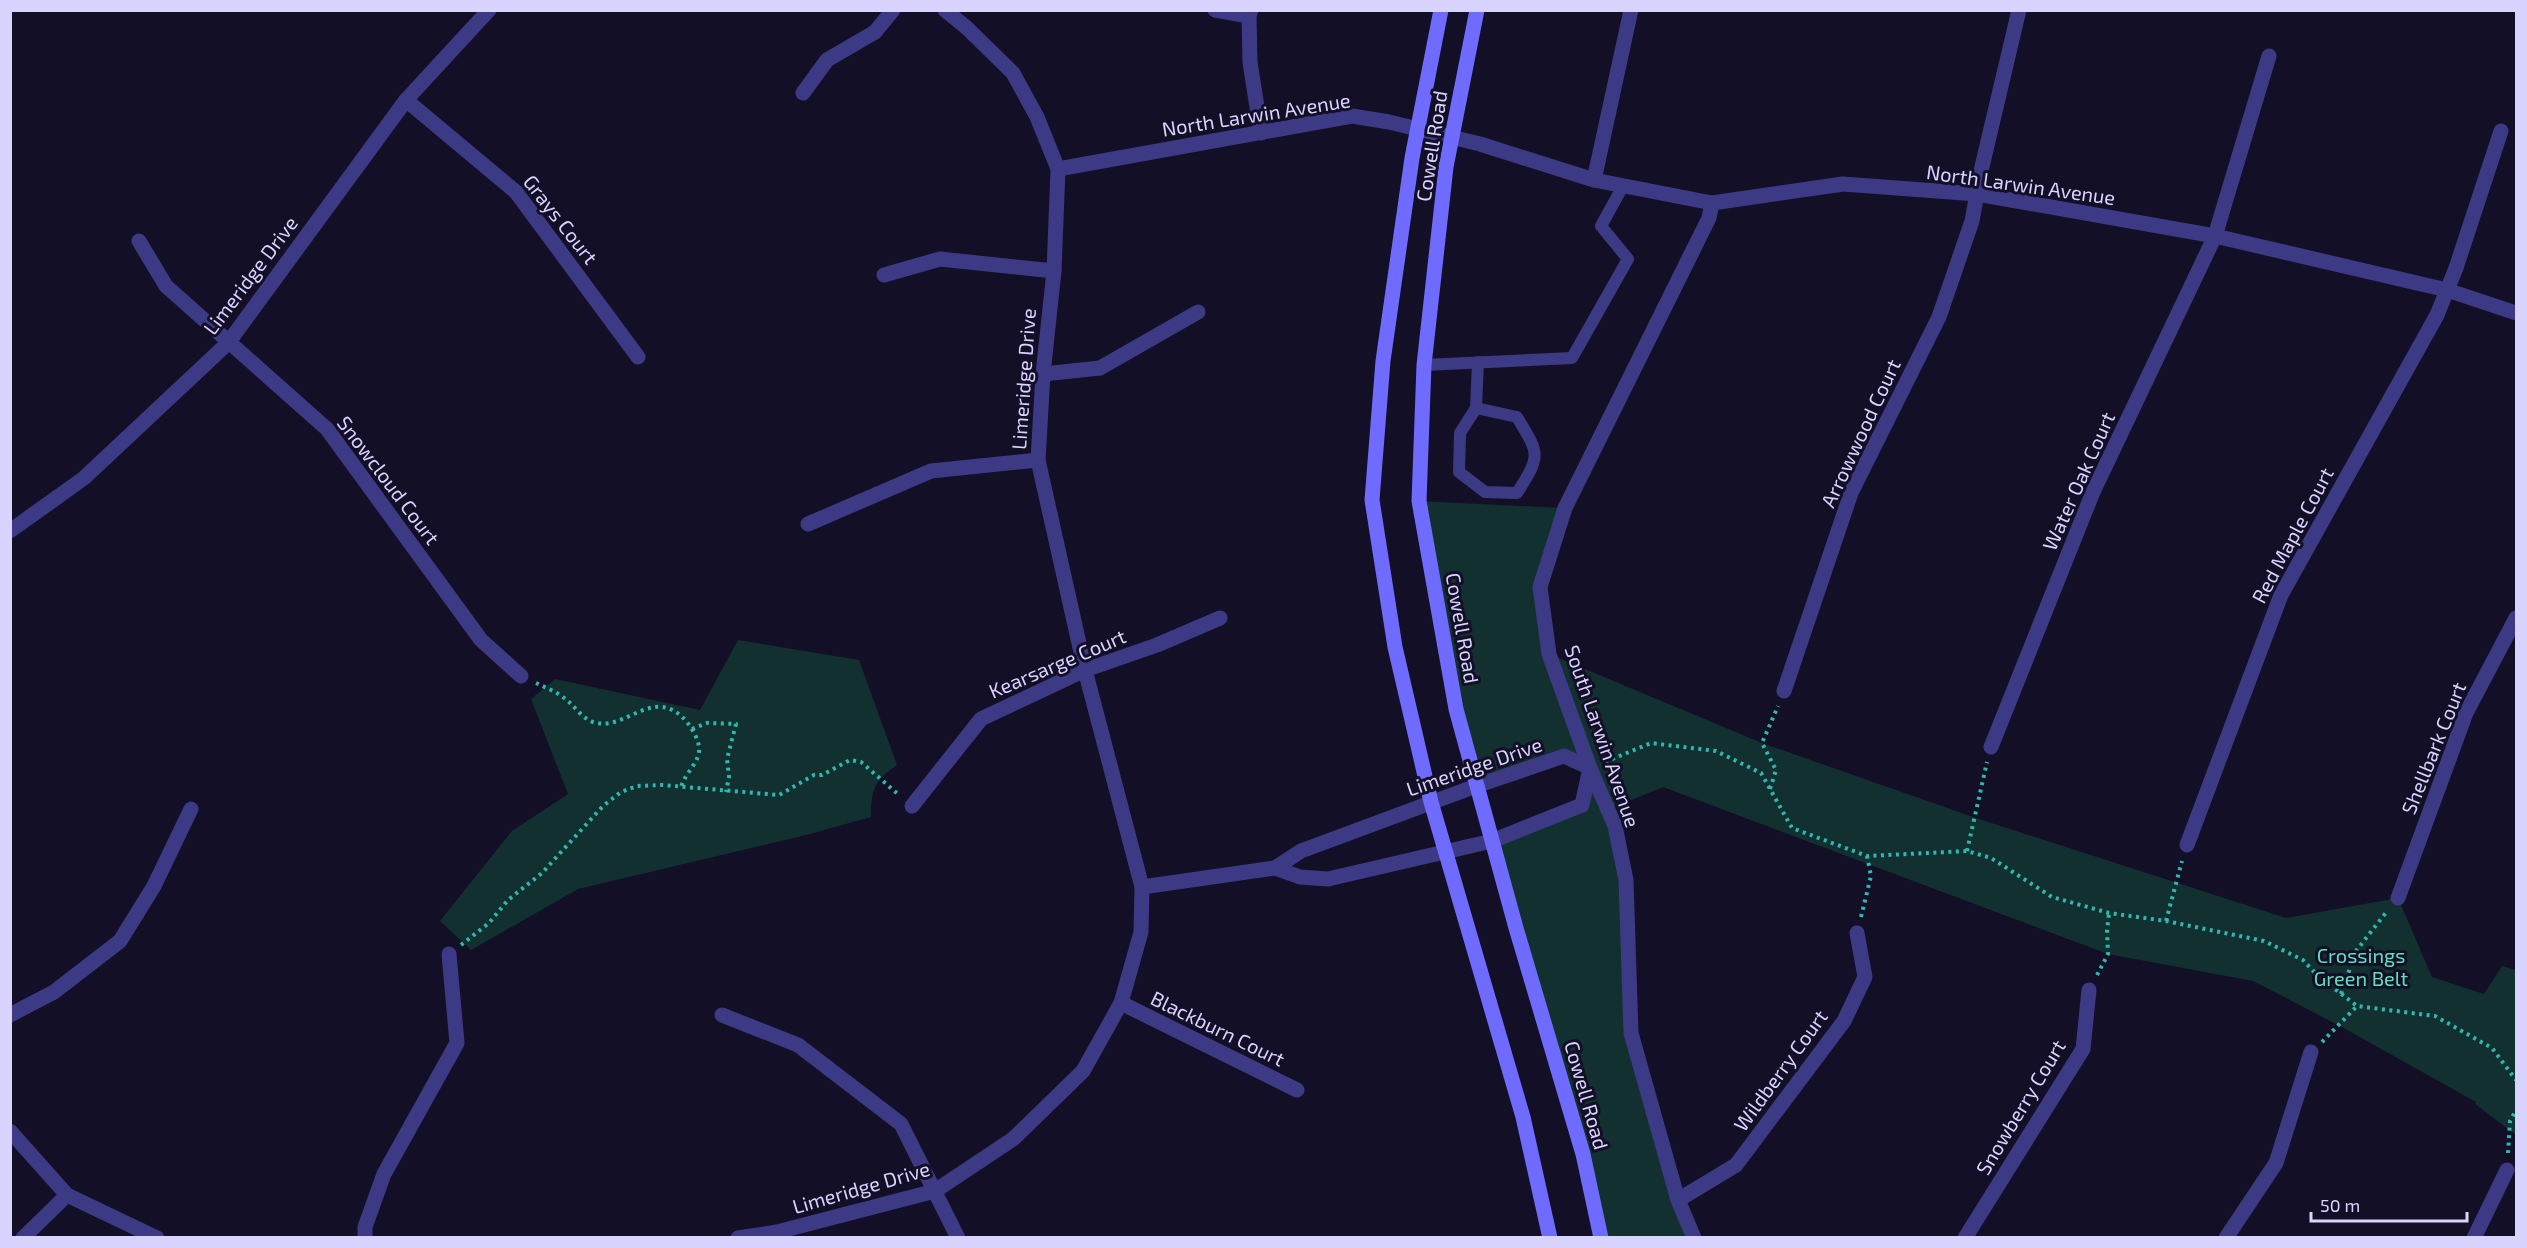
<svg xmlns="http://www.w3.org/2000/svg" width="2527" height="1248" font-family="'Exo 2',sans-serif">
<rect width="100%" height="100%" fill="#130f26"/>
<g fill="#12302f">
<polygon points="1419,501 1565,508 1540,587 1549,654 1762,743 1976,818 2286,918 2398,898 2432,977 2484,994 2502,966 2516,970 2516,1135 2475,1104 2476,1102 2340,1026 2253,981 2108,954 1663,787 1607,810 1615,826 1631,1033 1694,1237 1601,1237 1492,841 1582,805 1590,768 1564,756 1476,786"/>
<path d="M 738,640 L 859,660 L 897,765 C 874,781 871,789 871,817 L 810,834 L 578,889 L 471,950 L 440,921 L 512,831 L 568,794 L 531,699 L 555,679 L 700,710 Z"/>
</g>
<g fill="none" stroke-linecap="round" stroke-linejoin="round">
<g stroke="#2fb8b0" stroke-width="4" stroke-dasharray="3 4.5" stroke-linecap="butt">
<path d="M 536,683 C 547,688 559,693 568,701 C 576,708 582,718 593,722 C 626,733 653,683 687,722 C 692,729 698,738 699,747 C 701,762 684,773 681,788"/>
<polyline points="692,729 707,723 736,724 727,759 729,777 726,792"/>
<polyline points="1605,762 1651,743 1716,751 1761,773 1792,828 1867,856 1967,851 1991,858 2052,897 2109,913 2166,921 2264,941 2303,960 2318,976 2357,1006 2435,1016 2492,1048 2516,1080"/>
<polyline points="1770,789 1776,770 1762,743 1778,706"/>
<polyline points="1967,851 1987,762"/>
<polyline points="1861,917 1871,876 1867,856"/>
<polyline points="2166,921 2182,861"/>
<polyline points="461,945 489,923 508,900 542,873 603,806 621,792 637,786 662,785 779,795 814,775 822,775 850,760 861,762 899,795"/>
<polyline points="2097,975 2108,954 2107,931 2109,913"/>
<polyline points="2341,994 2356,951 2388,910"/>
<polyline points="2322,1042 2357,1006"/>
<polyline points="2508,1153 2510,1121 2516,1110"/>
</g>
<g stroke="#3d3a85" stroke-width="12">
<polyline points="1424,365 1572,358 1628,259 1601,226 1623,186"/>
<path d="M 1476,408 L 1517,417 C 1540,455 1541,455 1517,493 L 1485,492 L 1459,472 L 1460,433 L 1476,408 L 1478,362"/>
</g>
<g stroke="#3d3a85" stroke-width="15">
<polyline points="1215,10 1249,16"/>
<polyline points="1251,10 1249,16 1250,62 1261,133"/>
<polyline points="803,93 827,60 875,32 893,10"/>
<polyline points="406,100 516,192 638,357"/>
<polyline points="1058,169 1352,116 1389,122 1480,144 1594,180 1712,203 1843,184 1977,194 2215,236 2447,290 2516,313"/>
<polyline points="1594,180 1631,10"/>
<polyline points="139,241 166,286 327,429 481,640 521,676"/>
<polyline points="884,275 940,259 1054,271"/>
<polyline points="1043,374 1100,368 1198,312"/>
<polyline points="808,524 931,471 1038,460"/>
<polyline points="10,531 84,478 228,343 406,100 489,10"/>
<polyline points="1784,691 1851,493 1939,317 1972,221 1981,171 2019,10"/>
<polyline points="1991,747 2093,492 2215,236 2269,56"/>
<polygon points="1564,756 1590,768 1582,805 1492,841 1328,879 1300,877 1275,868 1301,851 1476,786"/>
<polyline points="912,806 981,719 1085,670 1157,645 1220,618"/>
<polyline points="2187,845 2281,595 2437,315 2456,268 2501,131"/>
<polyline points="1142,887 1275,868"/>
<polyline points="2398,898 2466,713 2516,618"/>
<polyline points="1121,1003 1297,1090"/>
<polyline points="10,1015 54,992 120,941 154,886 191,809"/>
<polyline points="722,1015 798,1045 901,1124 958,1238"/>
<polyline points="10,1131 67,1195 157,1238"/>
<polyline points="1678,1200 1736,1165 1844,1021 1865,977 1857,933"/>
<polyline points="23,1238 67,1195"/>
<polyline points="365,1238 365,1227 384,1174 457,1043 449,954"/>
<polyline points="738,1238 777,1232 935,1191 1013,1139 1083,1071 1121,1003 1141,932 1142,887 1085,670 1038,460 1043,374 1054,271 1058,169 1037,117 1013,73 967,28 945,10"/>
<polyline points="1694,1238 1678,1200 1631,1033 1626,880 1615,826 1590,768 1549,654 1540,587 1565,508 1709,218 1712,203"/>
<polyline points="1965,1238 2083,1049 2089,990"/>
<polyline points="2226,1238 2276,1163 2311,1052"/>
<polyline points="2474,1238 2507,1170"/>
</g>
<g stroke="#6f6bff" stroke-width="15">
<polyline points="1441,10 1412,158 1383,361 1372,500 1395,647 1431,802 1523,1117 1550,1238"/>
<polyline points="1477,10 1446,167 1424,365 1419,501 1456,709 1516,928 1583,1154 1601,1238"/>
</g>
</g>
<g text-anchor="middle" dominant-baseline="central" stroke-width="6" stroke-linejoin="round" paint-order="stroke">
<g font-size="20" fill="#d9d4ff" stroke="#130f26">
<text transform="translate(1256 114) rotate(-9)">North Larwin Avenue</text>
<text transform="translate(1431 146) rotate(-81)">Cowell Road</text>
<text transform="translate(2021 184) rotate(8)">North Larwin Avenue</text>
<text transform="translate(561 219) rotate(52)">Grays Court</text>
<text transform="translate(250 275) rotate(-53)">Limeridge Drive</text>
<text transform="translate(1023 379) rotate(-86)">Limeridge Drive</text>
<text transform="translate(1860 433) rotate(-65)">Arrowwood Court</text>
<text transform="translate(389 480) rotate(53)">Snowcloud Court</text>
<text transform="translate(2078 481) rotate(-66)">Water Oak Court</text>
<text transform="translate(2292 535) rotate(-62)">Red Maple Court</text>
<text transform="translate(1463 628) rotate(80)">Cowell Road</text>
<text transform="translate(1057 663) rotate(-23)">Kearsarge Court</text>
<text transform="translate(1603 736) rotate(71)">South Larwin Avenue</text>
<text transform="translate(2433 748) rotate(-68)">Shellbark Court</text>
<text transform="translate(1474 766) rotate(-19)">Limeridge Drive</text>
<text transform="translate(1218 1028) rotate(26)">Blackburn Court</text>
<text transform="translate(1780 1070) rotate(-54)">Wildberry Court</text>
<text transform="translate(1587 1095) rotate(74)">Cowell Road</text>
<text transform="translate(2020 1107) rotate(-59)">Snowberry Court</text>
<text transform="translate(861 1187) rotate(-16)">Limeridge Drive</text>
</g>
<g font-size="20" fill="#5fe0c0" stroke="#130f26">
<text x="2361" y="955">Crossings<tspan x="2361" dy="23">Green Belt</tspan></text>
</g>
</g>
<rect width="2527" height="1248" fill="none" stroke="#d9d4ff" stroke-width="24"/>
<path d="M2311 1212v9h156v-9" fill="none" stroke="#d9d4ff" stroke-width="3"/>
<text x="2320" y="1212" font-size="18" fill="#d9d4ff" stroke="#130f26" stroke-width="4.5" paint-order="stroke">50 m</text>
</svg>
